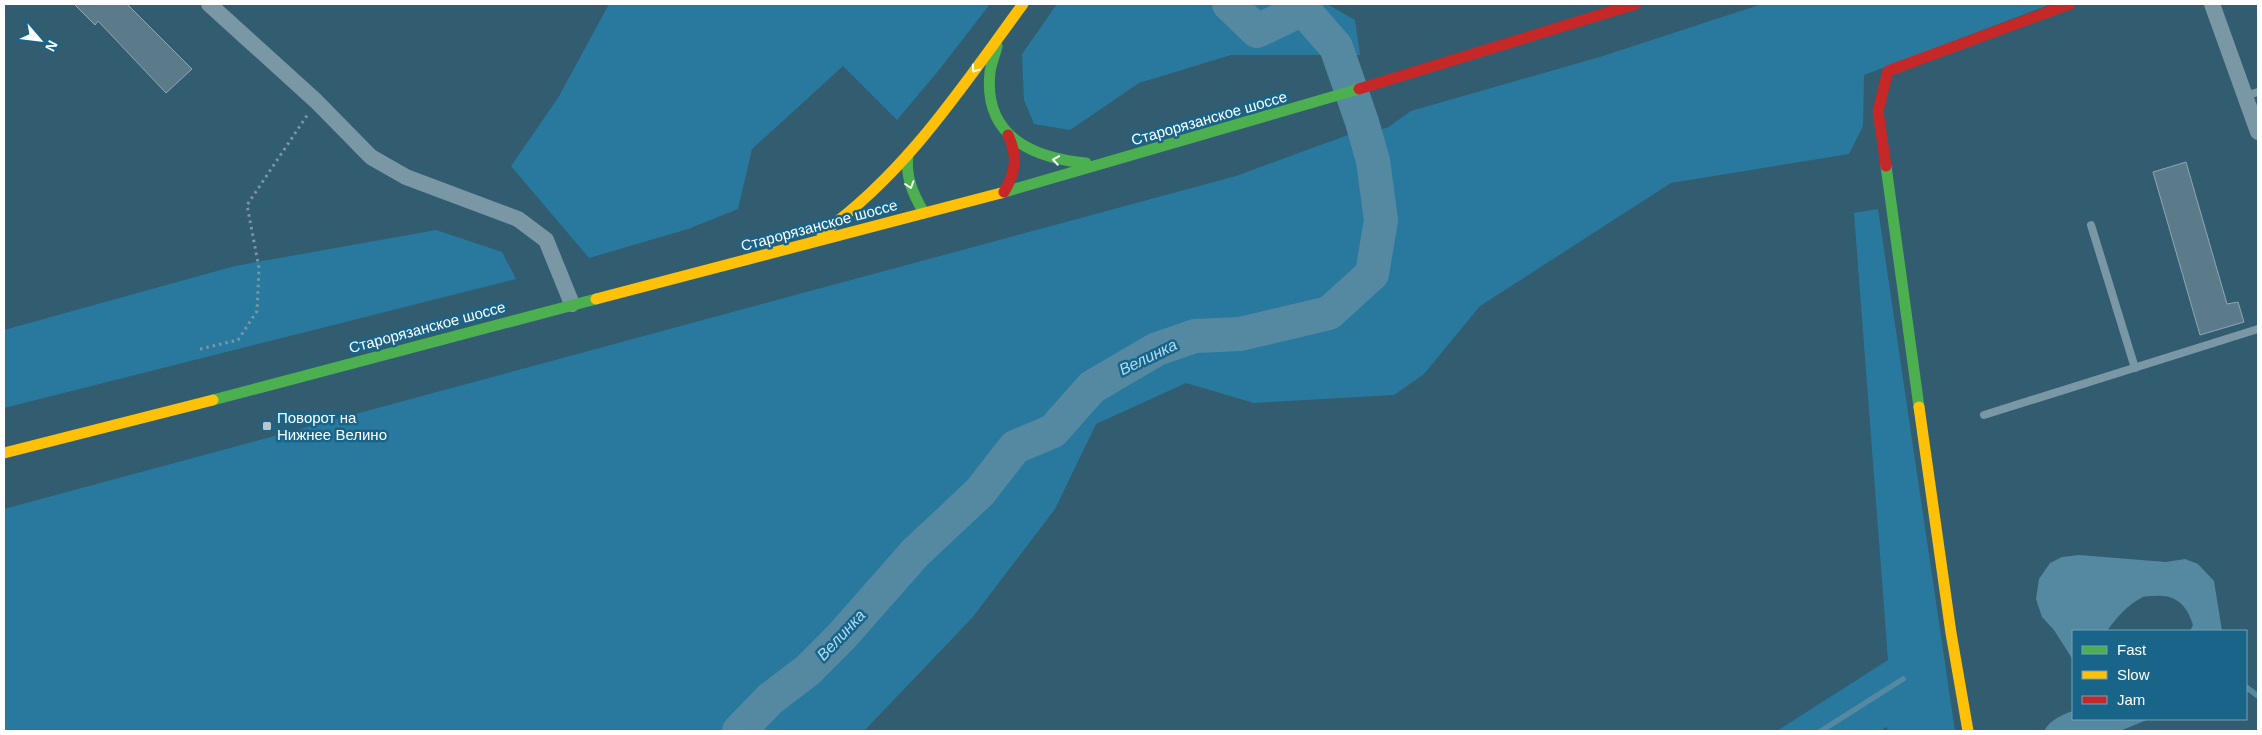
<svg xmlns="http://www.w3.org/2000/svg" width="2262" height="735" font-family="Arial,sans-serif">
<rect width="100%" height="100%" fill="#325c70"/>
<g fill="#29799f">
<polygon points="609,4 990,4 939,70 897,120 843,66 752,149 738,209 688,229 589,258 511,166 558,98"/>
<polygon points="1057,4 1327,4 1355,20 1360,55 1231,55 1139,83 1070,130 1034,124 1024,100 1022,54"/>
<polygon points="1762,4 2051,4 1864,75 1863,126 1849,154 1671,183 1480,306 1424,374 1394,395 1254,403 1186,383 1096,424 1055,509 972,618 864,731 4,731 4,509 1236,176 1348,135 1387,128 1411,111 1603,56"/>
<polygon points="1878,209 1955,731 1889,731 1886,727 1880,731 1777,731 1888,660 1854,213"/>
<polygon points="436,230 502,252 516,279 4,408 4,330 235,266"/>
</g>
<g fill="#5589a2">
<path d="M 2079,555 L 2166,562 L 2185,559 L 2198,564 L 2214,581 L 2222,631 L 2190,631 L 2193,625 C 2187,605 2176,594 2154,596 C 2151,596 2146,596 2143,597 C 2128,604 2116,618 2107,631 L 2073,631 L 2073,660 L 2054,630 L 2042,617 L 2036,599 L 2039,579 L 2050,563 L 2062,557 Z"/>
<path d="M 2073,711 L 2073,719 L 2149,719 L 2120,731 L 2044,731 C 2050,720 2061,715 2073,711 Z"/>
</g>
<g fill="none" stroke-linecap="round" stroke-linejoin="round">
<g stroke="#5589a2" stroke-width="5.5">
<polyline points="2246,687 2258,696"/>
<polyline points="1821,731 1903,679"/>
</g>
<polyline stroke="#5589a2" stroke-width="34" points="739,731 770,699 808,670 841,637 915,553 980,492 1015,447 1053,431 1092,387 1157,349 1195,336 1240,334 1329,313 1372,274 1381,220 1373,161 1362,122 1336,47 1303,9 1257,31 1229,4"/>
</g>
<g fill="#5c7b8a" stroke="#8da7b3">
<polygon points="74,4 127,4 192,69 166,93 98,21 95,25"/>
<polygon points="2186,162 2227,304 2238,302 2244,322 2200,335 2153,172"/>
</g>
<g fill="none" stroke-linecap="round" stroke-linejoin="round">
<polyline stroke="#7997a4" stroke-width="3" stroke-dasharray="2.5 4" stroke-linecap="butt" points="200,349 238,340 257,311 259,268 247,205 308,114"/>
<g stroke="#7997a4" stroke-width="8">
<polyline points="2245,96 2258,92"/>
<polyline points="2091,225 2135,368"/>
<polyline points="1984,415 2258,329"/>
</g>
<g stroke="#7997a4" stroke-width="16">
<polyline points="209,4 316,101 371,157 406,177 518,219 546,240 572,304"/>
<polyline points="2212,4 2258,132"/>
</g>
<g stroke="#4caf50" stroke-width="11">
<path d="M 997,46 C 995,55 991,64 990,72 C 983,136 1032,158 1086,163"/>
<path d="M 908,154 C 905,177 913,194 924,213"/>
<polyline points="1886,166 1919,407"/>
<polyline points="1001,193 1359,89"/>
<polyline points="213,400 596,299"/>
</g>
<g stroke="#ffc107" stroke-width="11">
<path d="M 822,233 C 907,172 962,87 1023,4"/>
<polyline points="596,299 1001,193"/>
<polyline points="1919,407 1951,633 1968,731"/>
<polyline points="4,453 213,400"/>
</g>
<g stroke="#c62828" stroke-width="11">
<polyline points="1359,89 1636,4"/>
<polyline points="1886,166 1878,111 1888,71 2070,4"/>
<path d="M 1004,192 C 1016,171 1018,157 1008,135"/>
</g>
</g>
<defs><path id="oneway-chevron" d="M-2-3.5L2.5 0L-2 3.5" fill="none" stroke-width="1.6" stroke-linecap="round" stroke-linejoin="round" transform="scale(1.25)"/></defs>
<g stroke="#f6fbf6">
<use href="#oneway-chevron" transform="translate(975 69) rotate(126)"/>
<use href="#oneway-chevron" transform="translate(1056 160) rotate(-171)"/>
<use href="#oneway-chevron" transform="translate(910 185) rotate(72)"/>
</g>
<rect fill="#b7c6cd" stroke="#196489" stroke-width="2" x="262" y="421" width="10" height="10" rx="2.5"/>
<g text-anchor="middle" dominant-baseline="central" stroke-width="5" stroke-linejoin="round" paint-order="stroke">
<g font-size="15" fill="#fff" stroke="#196489">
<text transform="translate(1209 118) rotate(-16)">Старорязанское шоссе</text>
<text transform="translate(819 225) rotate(-15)">Старорязанское шоссе</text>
<text transform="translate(427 327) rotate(-15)">Старорязанское шоссе</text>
</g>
<g font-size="15" fill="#fff" stroke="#196489" text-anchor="start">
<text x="277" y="417">Поворот на<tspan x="277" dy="17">Нижнее Велино</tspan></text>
</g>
<g font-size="16" font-style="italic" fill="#addef5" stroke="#196489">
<text transform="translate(1148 357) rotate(-26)">Велинка</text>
<text transform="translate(841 635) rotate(-47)">Велинка</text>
</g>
</g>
<rect width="2262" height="735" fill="none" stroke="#ffffff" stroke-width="10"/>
<rect x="2072" y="630" width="175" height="90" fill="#196489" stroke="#75a2b8"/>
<rect x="2082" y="646" width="25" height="8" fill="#4caf50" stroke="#75a2b8"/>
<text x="2117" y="655" font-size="15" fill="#ffffff">Fast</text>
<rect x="2082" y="671" width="25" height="8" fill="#ffc107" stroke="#75a2b8"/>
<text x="2117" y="680" font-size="15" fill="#ffffff">Slow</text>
<rect x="2082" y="696" width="25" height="8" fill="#c62828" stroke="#75a2b8"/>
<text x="2117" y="705" font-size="15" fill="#ffffff">Jam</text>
<g transform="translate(40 40) rotate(118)" stroke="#196489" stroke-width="4" paint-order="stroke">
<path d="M0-4L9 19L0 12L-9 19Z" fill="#ffffff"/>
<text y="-8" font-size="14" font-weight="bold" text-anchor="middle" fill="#ffffff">N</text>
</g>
</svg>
